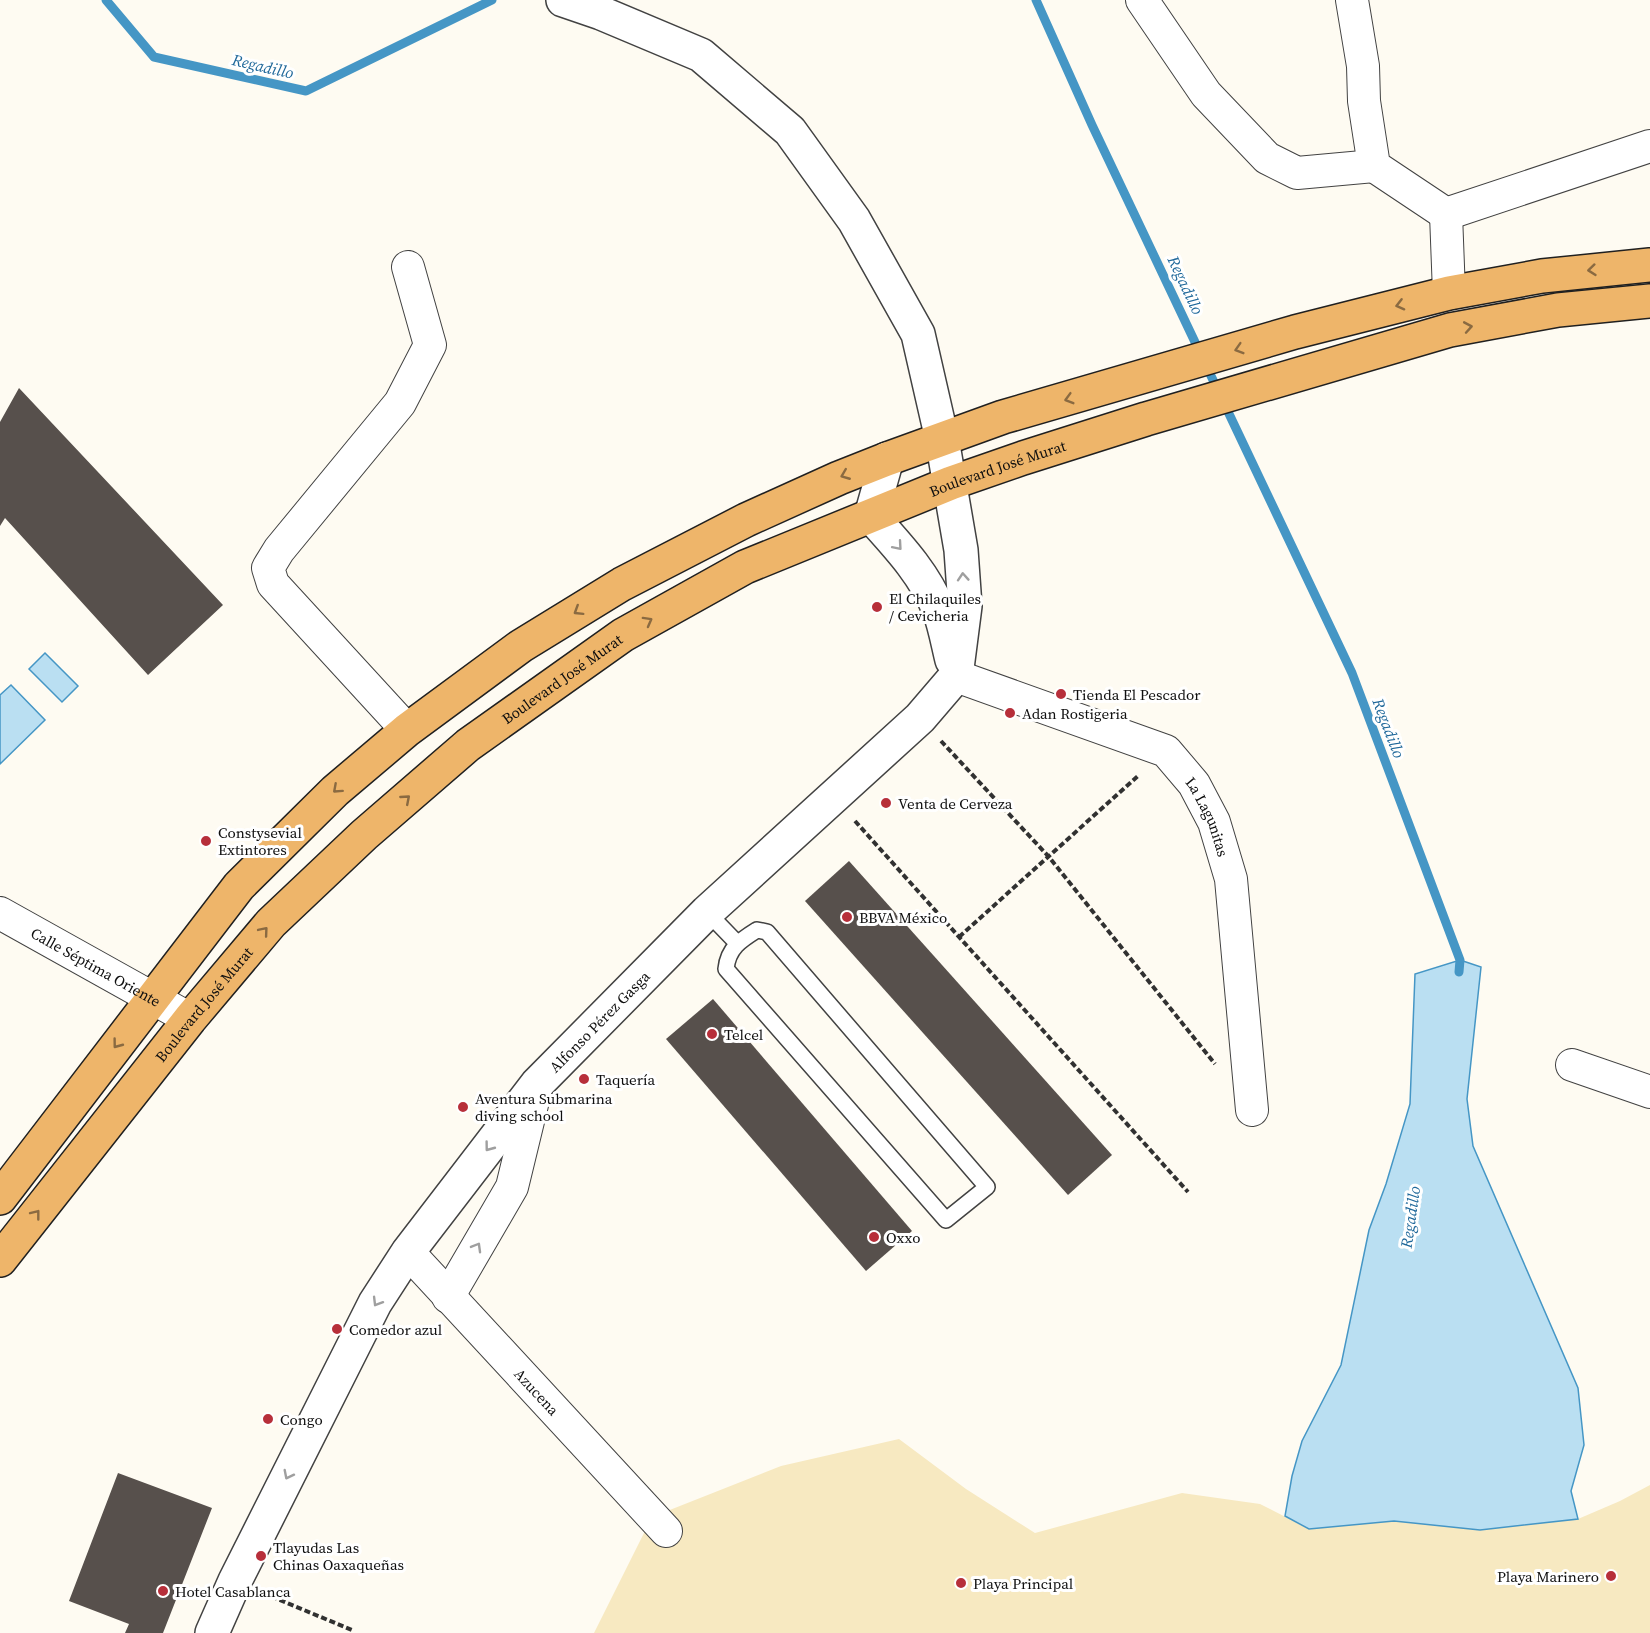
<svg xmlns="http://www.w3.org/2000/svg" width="1650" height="1633" font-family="'Source Serif 4',serif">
<rect width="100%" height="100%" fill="#fefbf2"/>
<polygon fill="#f7e9c1" points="899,1439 966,1489 1035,1533 1182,1493 1260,1504 1309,1529 1394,1521 1480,1530 1578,1519 1620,1501 1650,1485 1650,1633 594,1633 652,1517 781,1466"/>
<g fill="#badff2" stroke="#4596c5" stroke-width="1.5">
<polygon points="45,653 78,686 62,702 29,669"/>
<polygon points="11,685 45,720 0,764 0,695"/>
<polygon points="1460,960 1481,967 1467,1099 1473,1146 1578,1388 1584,1445 1571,1491 1578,1519 1480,1530 1394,1521 1309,1529 1285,1516 1292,1476 1302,1441 1341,1365 1369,1230 1386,1184 1410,1104 1415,974"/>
</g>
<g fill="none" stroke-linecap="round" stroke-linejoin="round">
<g stroke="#4596c5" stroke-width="9">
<polyline points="106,0 154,57 306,91 492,0"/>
<polyline points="1036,0 1092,125 1352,673 1460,960 1459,972"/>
</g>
</g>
<g fill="#57504c">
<polygon points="19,388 223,605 148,675 5,518 0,526 0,422"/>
<polygon points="849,861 1112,1155 1068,1195 805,901"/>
<polygon points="713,999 912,1231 866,1271 666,1039"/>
<polygon points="118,1473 212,1508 163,1633 125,1633 129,1624 69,1601"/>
</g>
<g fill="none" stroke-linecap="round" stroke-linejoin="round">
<defs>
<g id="service">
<polyline points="707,912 737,943"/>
<path d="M 757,930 L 767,932 L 987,1187 L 946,1220 L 726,969 C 728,948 741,940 757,930 Z"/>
</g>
<g id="minor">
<polyline points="1142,0 1206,94 1267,158 1297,173 1374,166"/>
<polyline points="1352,0 1363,66 1364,101 1374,166 1446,214"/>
<polyline points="1446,214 1650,146"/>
<polyline points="1446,214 1449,293"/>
<path id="s1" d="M 956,676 L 1166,751 L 1194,784 L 1214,822 L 1231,879 L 1252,1110"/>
<polyline points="407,730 273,584 268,568 279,550 400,403 430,345 408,267"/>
<path id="s2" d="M 0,913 L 190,1019"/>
<polyline points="1572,1065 1650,1092"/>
<path id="s3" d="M 408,1252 L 666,1531"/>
<polyline points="448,1297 512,1187 537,1084"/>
</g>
<g id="tertiary">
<path d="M 887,459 L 871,516 C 897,545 924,573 939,610 C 945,626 948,644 952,660"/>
<path id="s4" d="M 212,1633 L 235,1581 L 375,1303 L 408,1252 L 537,1084 L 707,912 L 920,718 L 956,676 L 965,606 L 961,550 L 942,439 L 918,334 L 854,220 L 790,131 L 701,55 L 601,13 L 563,0"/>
</g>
<g id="trunk">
<polyline points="0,1198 239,886 335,791 407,730 521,646 622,584 746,520 839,478 887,459 1003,417 1295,332 1449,293 1542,276 1650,265"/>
<path id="s5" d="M 0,1260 L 190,1019 L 271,923 L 364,835 L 468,745 L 623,635 L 745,567 L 951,483 L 1023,458 L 1146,419 L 1450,330 L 1558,310 L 1650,301"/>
</g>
</defs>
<use href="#service" stroke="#424242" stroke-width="18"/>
<use href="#minor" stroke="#424242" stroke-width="34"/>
<use href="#tertiary" stroke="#424242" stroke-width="36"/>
<use href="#trunk" stroke="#202020" stroke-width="36"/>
<g stroke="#313131" stroke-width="4" stroke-dasharray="6 3" stroke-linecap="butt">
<polyline points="941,741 1049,857 1215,1064"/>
<polyline points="855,821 1188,1192"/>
<polyline points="959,937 1139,775"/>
<polyline points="263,1593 352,1630"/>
</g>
<use href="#service" stroke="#fff" stroke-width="15"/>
<use href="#minor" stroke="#fff" stroke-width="32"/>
<use href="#tertiary" stroke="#fff" stroke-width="33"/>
<use href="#trunk" stroke="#eeb56a" stroke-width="33"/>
</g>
<defs><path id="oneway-chevron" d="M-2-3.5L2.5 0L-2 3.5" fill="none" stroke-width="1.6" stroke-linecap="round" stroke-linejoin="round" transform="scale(1.5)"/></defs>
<g stroke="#8a6a41">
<use href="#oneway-chevron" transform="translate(1592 270) rotate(174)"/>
<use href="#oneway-chevron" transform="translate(1400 305) rotate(166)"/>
<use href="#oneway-chevron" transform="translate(1468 327) rotate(-10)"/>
<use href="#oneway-chevron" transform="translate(1239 349) rotate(163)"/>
<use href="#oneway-chevron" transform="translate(1069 399) rotate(164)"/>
<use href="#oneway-chevron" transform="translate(845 475) rotate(158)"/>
<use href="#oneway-chevron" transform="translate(578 611) rotate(148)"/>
<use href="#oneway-chevron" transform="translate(648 621) rotate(-29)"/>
<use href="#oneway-chevron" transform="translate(337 789) rotate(138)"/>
<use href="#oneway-chevron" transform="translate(406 799) rotate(-41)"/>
<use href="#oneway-chevron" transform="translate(264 931) rotate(-50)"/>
<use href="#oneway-chevron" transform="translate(117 1044) rotate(127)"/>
<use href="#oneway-chevron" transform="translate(36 1214) rotate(-52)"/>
</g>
<g stroke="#9f9f9f">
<use href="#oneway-chevron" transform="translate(898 546) rotate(49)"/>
<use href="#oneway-chevron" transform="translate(963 577) rotate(-94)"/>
<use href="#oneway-chevron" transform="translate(489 1147) rotate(127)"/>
<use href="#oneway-chevron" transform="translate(477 1247) rotate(-60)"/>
<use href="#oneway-chevron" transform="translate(377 1302) rotate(121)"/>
<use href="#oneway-chevron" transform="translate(288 1475) rotate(117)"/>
</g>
<g fill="#b72f3a" stroke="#fff" stroke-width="2">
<circle cx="877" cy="607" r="6"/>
<circle cx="1061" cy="694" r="6"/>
<circle cx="1010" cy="713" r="6"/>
<circle cx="886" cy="803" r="6"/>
<circle cx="206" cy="841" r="6"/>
<circle cx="847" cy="917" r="6"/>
<circle cx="712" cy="1034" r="6"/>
<circle cx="584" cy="1079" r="6"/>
<circle cx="463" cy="1107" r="6"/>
<circle cx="874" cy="1237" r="6"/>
<circle cx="337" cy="1329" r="6"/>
<circle cx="268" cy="1419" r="6"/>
<circle cx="261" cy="1556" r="6"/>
<circle cx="1611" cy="1576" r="6"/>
<circle cx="961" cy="1583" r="6"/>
<circle cx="163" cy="1591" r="6"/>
</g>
<g text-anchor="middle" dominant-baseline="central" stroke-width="6" stroke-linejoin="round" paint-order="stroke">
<g font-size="15" fill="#0f0f0f" stroke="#fff">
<text stroke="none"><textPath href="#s5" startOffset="1299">Boulevard José Murat</textPath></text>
<text stroke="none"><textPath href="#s5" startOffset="813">Boulevard José Murat</textPath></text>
<text stroke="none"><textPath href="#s1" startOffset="302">La Lagunitas</textPath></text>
<text stroke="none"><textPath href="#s2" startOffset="110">Calle Séptima Oriente</textPath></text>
<text stroke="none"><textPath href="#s5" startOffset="327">Boulevard José Murat</textPath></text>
<text stroke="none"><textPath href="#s4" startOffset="729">Alfonso Pérez Gasga</textPath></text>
<text stroke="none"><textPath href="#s3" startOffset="190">Azucena</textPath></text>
</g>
<g font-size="15" fill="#0f0f0f" stroke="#fff" text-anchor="start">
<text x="889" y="598">El Chilaquiles<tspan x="889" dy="17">/ Cevicheria</tspan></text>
<text x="1073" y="694">Tienda El Pescador</text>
<text x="1022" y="713">Adan Rostigeria</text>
<text x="898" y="803">Venta de Cerveza</text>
<text x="218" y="832">Constysevial<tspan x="218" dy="17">Extintores</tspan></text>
<text x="859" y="917">BBVA México</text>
<text x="724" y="1034">Telcel</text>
<text x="596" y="1079">Taquería</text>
<text x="475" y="1098">Aventura Submarina<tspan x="475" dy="17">diving school</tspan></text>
<text x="886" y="1237">Oxxo</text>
<text x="349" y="1329">Comedor azul</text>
<text x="280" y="1419">Congo</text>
<text x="273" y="1547">Tlayudas Las<tspan x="273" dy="17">Chinas Oaxaqueñas</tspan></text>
<text x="1599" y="1576" text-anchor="end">Playa Marinero</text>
<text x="973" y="1583">Playa Principal</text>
<text x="175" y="1591">Hotel Casablanca</text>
</g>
<g font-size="16" font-style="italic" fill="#1f689a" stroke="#fff">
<text transform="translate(263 66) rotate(13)">Regadillo</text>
<text transform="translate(1186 285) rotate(65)">Regadillo</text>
<text transform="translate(1389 728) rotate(69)">Regadillo</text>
<text transform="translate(1410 1217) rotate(-82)">Regadillo</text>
</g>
</g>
</svg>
